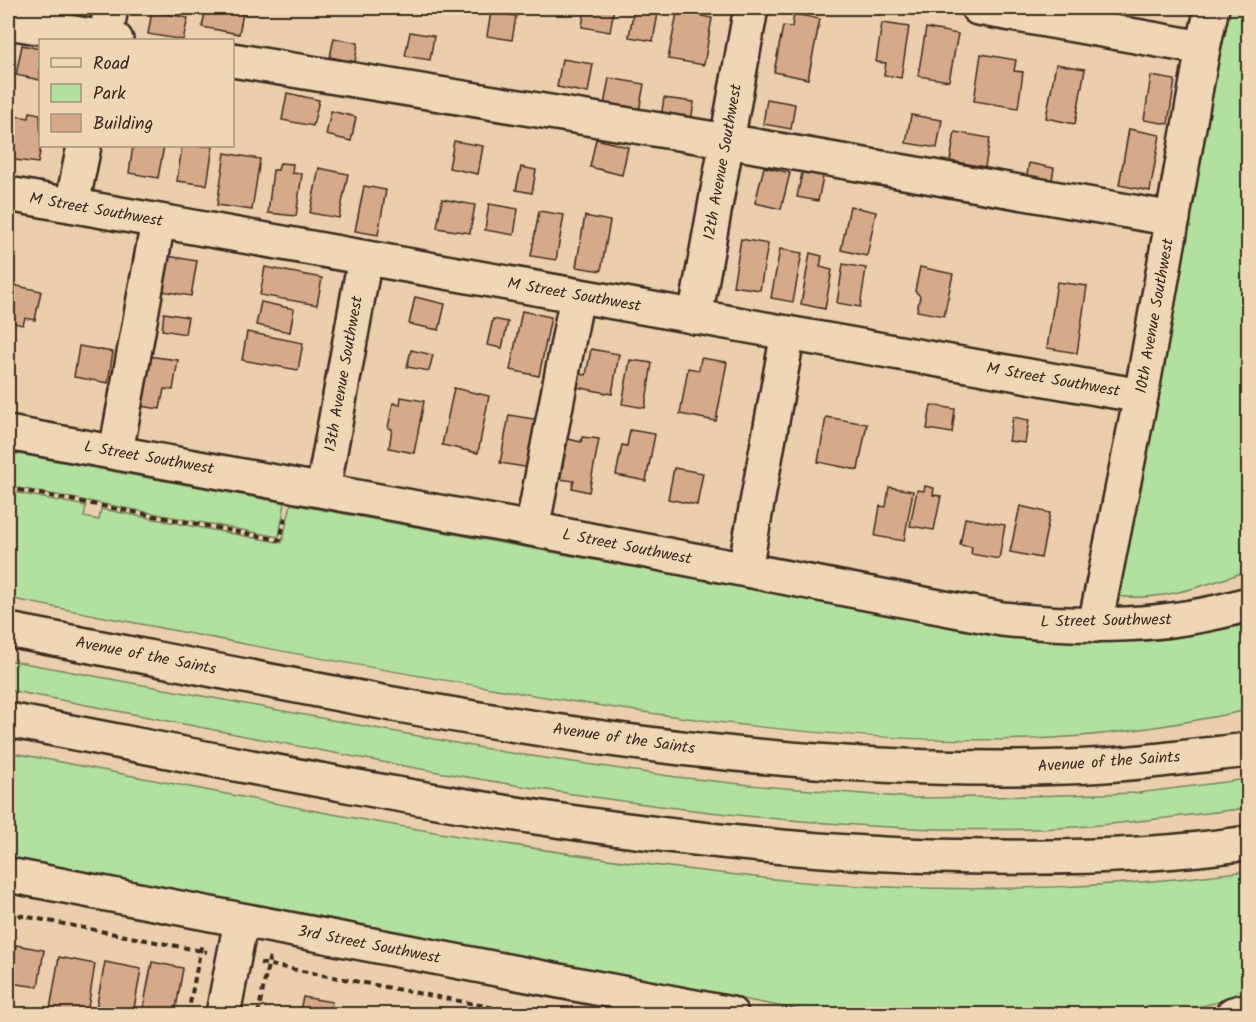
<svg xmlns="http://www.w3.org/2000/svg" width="1256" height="1022" font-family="Kalam,sans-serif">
<rect width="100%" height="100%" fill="#ebceae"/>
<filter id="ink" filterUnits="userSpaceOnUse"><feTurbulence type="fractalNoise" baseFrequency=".0167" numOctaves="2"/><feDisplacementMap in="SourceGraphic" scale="12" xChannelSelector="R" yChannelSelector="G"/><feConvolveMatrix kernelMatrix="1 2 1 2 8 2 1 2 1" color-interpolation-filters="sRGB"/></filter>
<g filter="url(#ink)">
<g fill="#b1e09f" stroke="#76855e" stroke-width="1.5">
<path d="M 1230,8 L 1248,8 L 1248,571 C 1205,585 1163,602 1116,596 L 1190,199 Z"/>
<polygon points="8,452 285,503 279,537 8,486"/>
<path d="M 8,491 L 86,506 L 84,517 L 99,520 L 101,509 L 282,543 L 291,504 L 964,628 C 1060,645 1153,646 1248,624 L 1248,710 C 1177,725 1104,737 1030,739 C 854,745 670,718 497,689 C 333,662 170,630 8,598 Z"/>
<path d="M 8,660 L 504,752 L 676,777 L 760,786 L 915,798 L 992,797 L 1138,793 L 1248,779 L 1248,808 C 1190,815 1132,823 1073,827 C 1019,831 964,830 909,828 C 605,815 306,746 8,690 Z"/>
<path d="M 8,752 C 230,794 452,841 677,868 C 727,874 777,880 828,884 C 968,893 1109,889 1248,871 L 1248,995 L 1168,1014 L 820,1014 L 8,858 Z"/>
</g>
<g fill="#d7a98b" stroke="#3b2a1e" stroke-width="1.5">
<polygon points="206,8 244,8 239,34 202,27"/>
<polygon points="585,8 614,8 610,32 582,27"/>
<polygon points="634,8 659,8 653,41 629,37"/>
<polygon points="678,8 703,8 701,16 712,18 704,65 668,59"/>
<polygon points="152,11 188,18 183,40 148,34"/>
<polygon points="491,12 516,16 512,40 487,36"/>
<polygon points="794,14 820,19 808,79 774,72 783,26 792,27"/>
<polygon points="882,23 909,27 901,78 884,75 886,63 876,62"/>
<polygon points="926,28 958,34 949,81 918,76"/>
<polygon points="410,32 434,36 430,60 405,56"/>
<polygon points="334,38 358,43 355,62 330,57"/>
<polygon points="22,45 40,49 40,80 16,75"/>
<polygon points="981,54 1016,60 1014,71 1023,72 1018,108 974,101"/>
<polygon points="562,59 593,64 588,93 557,87"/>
<polygon points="1056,64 1085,69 1075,124 1046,118"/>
<polygon points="1151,76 1175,80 1168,124 1144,120"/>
<polygon points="609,78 644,84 639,111 604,105"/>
<polygon points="287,93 319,100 313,126 282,120"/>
<polygon points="664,98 694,102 690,128 660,124"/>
<polygon points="767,99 795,104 791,129 763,124"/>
<polygon points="331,111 356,117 351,141 326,135"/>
<polygon points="30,112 40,114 41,146 38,163 8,159 15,116 29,118"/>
<polygon points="911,115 942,120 937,148 906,143"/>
<polygon points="1129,129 1160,135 1150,191 1119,185"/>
<polygon points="955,132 990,138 985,167 950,161"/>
<polygon points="596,139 628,147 622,175 590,167"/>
<polygon points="454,141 483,146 478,174 449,168"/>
<polygon points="133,146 164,146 158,178 129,173"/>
<polygon points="182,146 213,146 207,185 177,181"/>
<polygon points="225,153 260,159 252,210 217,205"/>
<polygon points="280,163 293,164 292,173 302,174 296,216 268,213 273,170 278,170"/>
<polygon points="1029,163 1054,168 1051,186 1026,181"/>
<polygon points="521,167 536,170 532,193 516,190"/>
<polygon points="764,167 790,173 781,209 755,203"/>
<polygon points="319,168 348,174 339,218 310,213"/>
<polygon points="803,168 824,172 818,201 797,197"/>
<polygon points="364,186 386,190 378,235 355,231"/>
<polygon points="442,199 475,205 470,233 437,228"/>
<polygon points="489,204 518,209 514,235 485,230"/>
<polygon points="850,206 876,212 867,256 841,250"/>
<polygon points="539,211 564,215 556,260 531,256"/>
<polygon points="585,216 610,221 601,271 576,267"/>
<polygon points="741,239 768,244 760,290 733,286"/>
<polygon points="780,249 802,253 793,302 771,298"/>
<polygon points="810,253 822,256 820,267 832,270 825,309 801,304"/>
<polygon points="168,256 197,261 191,296 162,291"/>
<polygon points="843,264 866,268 860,307 837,303"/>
<polygon points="265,267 322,278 317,305 260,295"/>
<polygon points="920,267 953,274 944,316 917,311 920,296 915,291"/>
<polygon points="1057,282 1087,286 1077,353 1047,348"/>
<polygon points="8,284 41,291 35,320 25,318 23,325 8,322"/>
<polygon points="415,297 445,304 439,330 409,324"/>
<polygon points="261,302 294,309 290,332 256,325"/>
<polygon points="522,311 551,317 539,376 510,370"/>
<polygon points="164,313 188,317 185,334 162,330"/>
<polygon points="493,319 508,322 502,348 487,345"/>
<polygon points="247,332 303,343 298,370 242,360"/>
<polygon points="79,346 113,352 108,383 74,377"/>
<polygon points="591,349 619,354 612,394 576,387 579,374 586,375"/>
<polygon points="411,350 433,355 429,371 407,367"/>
<polygon points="147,356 178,360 173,390 164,389 160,409 140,406"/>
<polygon points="701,358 727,362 716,421 680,414 688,368 699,370"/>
<polygon points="630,360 652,363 645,408 622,404"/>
<polygon points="454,388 489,396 478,453 442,445"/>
<polygon points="401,397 424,401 414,453 389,448 392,429 388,428 393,403 400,405"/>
<polygon points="931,405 955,409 952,433 927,429"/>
<polygon points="509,415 540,420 531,468 500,463"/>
<polygon points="826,417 867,424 858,470 818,462"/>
<polygon points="1013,417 1029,420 1025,443 1009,441"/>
<polygon points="630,430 655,434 646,481 616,475 622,445 627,446"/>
<polygon points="582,437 599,439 589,492 572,488 574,481 560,479 568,439 581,442"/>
<polygon points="674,468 703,473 697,505 668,499"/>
<polygon points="925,486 934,488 933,495 941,496 934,530 910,526 917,490 924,491"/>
<polygon points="889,487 913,491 904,541 875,536 880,506 886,507"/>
<polygon points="1020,506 1050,513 1041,558 1010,552"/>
<polygon points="965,518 1005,525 999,559 971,554 972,547 960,545"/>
<polygon points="16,945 44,950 38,987 10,983"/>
<polygon points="59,957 95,964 87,1014 50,1009"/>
<polygon points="105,962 141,969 133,1014 95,1014"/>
<polygon points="152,962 183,968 175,1014 142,1014"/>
<polygon points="303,997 332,1002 330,1014 299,1014"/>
<polygon points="369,1010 395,1014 368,1014"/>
</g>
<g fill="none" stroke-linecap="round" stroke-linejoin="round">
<defs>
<g id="minor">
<polyline points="978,8 1203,48"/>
<polyline points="8,22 116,40"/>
<polyline points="105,40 111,8"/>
<polyline points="232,60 727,141 1173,219"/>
<polyline points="8,194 1141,396"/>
<polyline points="72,205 84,146"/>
<polyline points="695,317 751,8"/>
<path d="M 8,433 L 532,529 L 1002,619 C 1086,628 1167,628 1248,604"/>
<polyline points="116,452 158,222"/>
<polyline points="323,490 365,258"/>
<polyline points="532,529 577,296"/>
<polyline points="745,569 788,333"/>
<polyline points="1095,625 1141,396 1203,48 1212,8"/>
<polyline points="8,875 731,1014"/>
<polyline points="223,1014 241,921"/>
<polyline points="1233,1014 1248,1010"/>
</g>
<g id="highway">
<path d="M 8,630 C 356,696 709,779 1067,767 C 1128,765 1188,757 1248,750"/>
<path d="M 8,720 C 334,782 663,856 997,857 C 1081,858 1165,855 1248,843"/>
</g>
</defs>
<use href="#minor" stroke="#3b2a1e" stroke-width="38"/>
<use href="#highway" stroke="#3b2a1e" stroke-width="38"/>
<g stroke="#3b2a1e" stroke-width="4" stroke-dasharray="6 4.5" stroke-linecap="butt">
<polyline points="8,488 280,540 286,513"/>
<polyline points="8,913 207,952"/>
<polyline points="260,963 527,1014"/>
<polyline points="188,1014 202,942"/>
<polyline points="258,1014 270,955"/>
</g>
<use href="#minor" stroke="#eed6b6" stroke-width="33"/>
<use href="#highway" stroke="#eed6b6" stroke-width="33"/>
</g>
</g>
<g text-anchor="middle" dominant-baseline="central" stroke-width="4.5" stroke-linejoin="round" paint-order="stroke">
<g font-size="16" fill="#3b2a1e" stroke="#eed6b6">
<text transform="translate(723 162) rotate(-80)">12th Avenue Southwest</text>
<text transform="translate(96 210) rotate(10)">M Street Southwest</text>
<text transform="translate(574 295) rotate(10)">M Street Southwest</text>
<text transform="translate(1155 316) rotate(-80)">10th Avenue Southwest</text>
<text transform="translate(344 374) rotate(-80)">13th Avenue Southwest</text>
<text transform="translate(1053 380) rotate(10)">M Street Southwest</text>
<text transform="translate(149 458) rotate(10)">L Street Southwest</text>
<text transform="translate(627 547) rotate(11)">L Street Southwest</text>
<text transform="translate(1106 621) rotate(-1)">L Street Southwest</text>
<text transform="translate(146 656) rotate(11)">Avenue of the Saints</text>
<text transform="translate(624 739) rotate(8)">Avenue of the Saints</text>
<text transform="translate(1109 762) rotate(-4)">Avenue of the Saints</text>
<text transform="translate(369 945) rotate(11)">3rd Street Southwest</text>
</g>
</g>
<rect width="1256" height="1022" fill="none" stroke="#eed6b6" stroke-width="30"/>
<rect x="15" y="15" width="1226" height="992" fill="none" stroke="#3b2a1e" stroke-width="2" filter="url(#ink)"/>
<rect x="39" y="39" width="195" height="108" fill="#eed6b6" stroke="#a69179" stroke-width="1.5"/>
<rect x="51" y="58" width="30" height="9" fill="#eed6b6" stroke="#a69179" stroke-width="1.5"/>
<text x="93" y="69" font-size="18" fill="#3b2a1e">Road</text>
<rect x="51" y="84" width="30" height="18" fill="#b1e09f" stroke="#a69179" stroke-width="1.5"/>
<text x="93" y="99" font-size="18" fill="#3b2a1e">Park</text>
<rect x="51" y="114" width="30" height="18" fill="#d7a98b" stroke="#a69179" stroke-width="1.5"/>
<text x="93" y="129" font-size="18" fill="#3b2a1e">Building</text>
</svg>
